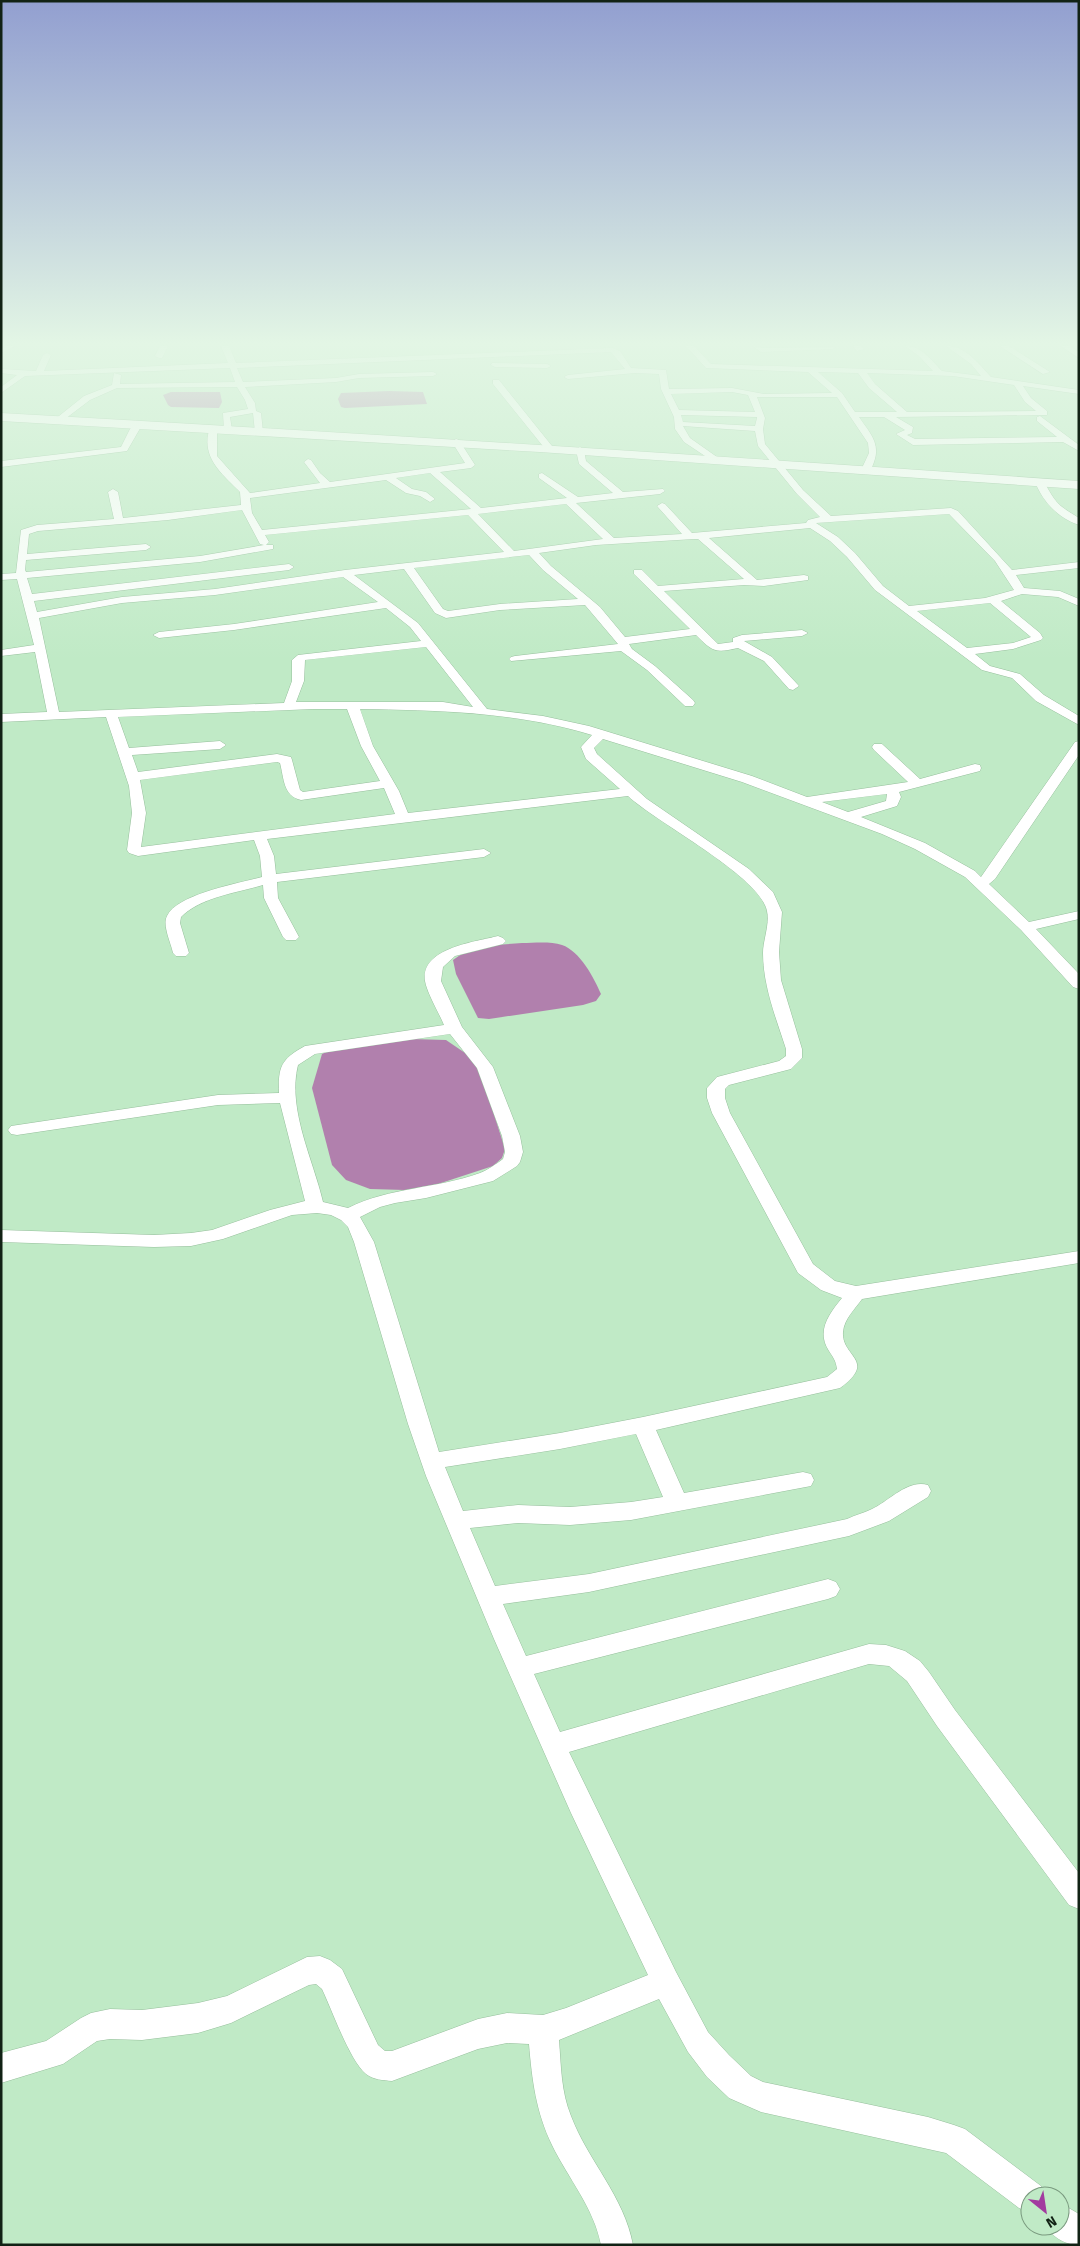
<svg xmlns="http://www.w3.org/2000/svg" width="1080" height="2246" font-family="'Fira Sans',sans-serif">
<rect width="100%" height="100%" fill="#c0eac6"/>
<g fill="#b180ad">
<polygon points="389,391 423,392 427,404 345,408 341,407 338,399 341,393"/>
<polygon points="171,392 220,392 222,402 219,408 171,407 168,405 163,395"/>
<path d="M 522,943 C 534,943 550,941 562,945 C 580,951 594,978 601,994 L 596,1001 L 583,1005 L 489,1019 L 478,1018 L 456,974 L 453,960 C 472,945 499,945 522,943 Z"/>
<polygon points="411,1039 446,1040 468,1055 475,1064 484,1083 505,1149 502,1158 493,1166 438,1184 405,1190 370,1189 346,1180 332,1165 312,1088 322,1054 333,1049"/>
</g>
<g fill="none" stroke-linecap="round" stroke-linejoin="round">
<defs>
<g id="minor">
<polygon points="5,346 15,346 1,353 1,348"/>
<polygon points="160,346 168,346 162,358 159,358 155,356"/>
<path d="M 221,346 L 229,346 L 236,363 L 612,348 L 620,351 L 631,368 L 666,370 L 669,389 L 732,388 L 764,394 L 832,393 L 808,372 L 706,368 L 686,346 L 694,346 L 711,364 L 933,371 L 919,356 L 905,346 C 922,346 931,360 942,371 L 981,376 L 971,364 L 946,346 C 965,345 979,364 991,377 L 1079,390 L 1079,394 L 1023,386 L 1031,398 L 1047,411 L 1047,415 L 1044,415 L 896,417 L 913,427 L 912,433 L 907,435 L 915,439 L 1057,437 L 1037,421 L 1037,417 L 1040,416 L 1079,445 L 1079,451 L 1063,442 L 913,445 L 896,434 L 905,430 L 884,417 L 859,417 C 869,432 881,443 874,462 C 872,467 872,469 867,471 L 862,468 L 869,453 L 868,443 L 837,397 L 757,397 L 765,418 L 763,429 L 765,444 L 803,490 L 831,516 L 951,508 L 958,511 L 1012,570 L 1079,562 L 1079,568 L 1016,575 L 1024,588 L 1060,591 L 1079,599 L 1079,606 L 1058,597 L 1022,594 L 1001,601 L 1040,633 L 1043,638 L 1041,640 L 1013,649 L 975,654 L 990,666 L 1020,674 L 1044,695 L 1079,716 L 1079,725 L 1036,701 L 1012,678 L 982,670 L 875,590 L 847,557 L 830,541 L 810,528 L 709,538 L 757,580 L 804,575 L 808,576 L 808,580 L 764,586 L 744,585 L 664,591 L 718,644 L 733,642 L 733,638 L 742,635 L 802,630 L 808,633 L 802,636 L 744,641 L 772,657 L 799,686 L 793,690 L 789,689 L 764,661 L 738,648 C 715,653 713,652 696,635 L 629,644 L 632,649 L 655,666 L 693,700 L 695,703 L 693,706 L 685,706 L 647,670 L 621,651 L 511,661 L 509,659 L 511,657 L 515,656 L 618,644 L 585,605 L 500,610 L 446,618 L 435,613 L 404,569 L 354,575 L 418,623 L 487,709 L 543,716 L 589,726 L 752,776 L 807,797 L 908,782 L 874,750 L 872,747 L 874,744 L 882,744 L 920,779 L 975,764 L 980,765 L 981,768 L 980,771 L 899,792 L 901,797 L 897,806 L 861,817 L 925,843 L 975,871 L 981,877 L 1075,742 L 1079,741 L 1079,755 L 995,879 L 989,884 L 1029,922 L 1079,911 L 1079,919 L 1036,929 L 1079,974 L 1079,989 L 1073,987 L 1021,930 L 965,877 L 915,849 L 882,834 L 742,782 L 603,739 L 594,748 L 597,754 L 647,799 L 749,869 L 773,892 L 782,912 L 779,952 L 781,980 L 802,1049 L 802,1058 L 791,1069 L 729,1085 L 725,1089 L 725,1098 L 730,1113 L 813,1264 L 835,1281 L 856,1286 L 1079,1251 L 1079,1263 L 862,1299 C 855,1309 844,1319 843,1332 C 841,1357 878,1360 840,1388 L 656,1430 L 684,1493 L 803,1472 L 811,1474 L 814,1480 L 811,1486 L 631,1520 L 570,1525 L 518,1523 L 470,1528 L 495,1586 L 589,1574 L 847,1519 C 855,1515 864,1513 872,1509 C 889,1501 908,1479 928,1485 L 931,1491 L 928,1497 L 889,1521 L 849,1536 L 589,1592 L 503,1604 L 526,1656 L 828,1579 L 836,1582 L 840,1589 L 836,1596 L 828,1599 L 534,1674 L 560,1732 L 869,1644 L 886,1645 L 905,1651 L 920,1661 L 929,1672 L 955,1710 L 1079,1873 L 1079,1909 L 1069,1905 L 937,1726 L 907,1681 L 889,1666 L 869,1664 L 569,1752 L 676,1972 L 708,2032 L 729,2055 L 751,2076 L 763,2082 L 928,2117 L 954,2125 L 965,2129 L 1041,2186 L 1045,2196 L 1030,2196 L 1030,2213 L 1019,2208 L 946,2153 L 761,2112 L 729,2098 L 707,2077 L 688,2052 L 659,1999 L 559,2040 C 561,2065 561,2092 571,2116 C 588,2161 624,2196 633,2245 L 601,2245 C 594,2208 568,2178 552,2145 C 536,2112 532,2080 529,2044 L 507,2043 L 478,2049 L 392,2081 C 383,2080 374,2080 366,2074 C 350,2061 332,2010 322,1989 L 316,1984 L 309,1985 L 231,2023 L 198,2033 L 142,2040 L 110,2039 L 97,2041 L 63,2064 L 1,2083 L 1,2053 L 46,2041 L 81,2018 L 91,2013 L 110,2009 L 142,2010 L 198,2003 L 227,1996 L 307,1957 L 320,1956 L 330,1960 L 342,1969 L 378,2045 L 385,2051 L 392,2051 L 478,2019 L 507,2013 L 543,2015 L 566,2008 L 648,1975 L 571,1813 L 494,1639 L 426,1476 L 408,1424 L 354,1242 L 348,1227 L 341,1220 L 331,1215 L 317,1213 L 292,1215 L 223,1239 L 191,1246 L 154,1247 L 1,1242 L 1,1230 L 154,1235 L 191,1233 L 212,1230 L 270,1210 L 305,1201 L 280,1103 L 218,1105 L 17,1135 L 11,1134 L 8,1130 L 11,1126 L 218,1095 L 279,1093 C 278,1067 281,1059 305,1046 L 444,1025 C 439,1013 427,993 425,981 C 420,948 475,942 498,936 L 503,938 L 506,941 L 503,944 L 455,956 L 443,967 L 441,981 L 462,1027 L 493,1067 L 520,1136 L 523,1152 L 520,1162 L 517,1166 L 493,1181 L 426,1198 L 395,1203 L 380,1207 L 360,1217 L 374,1242 L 439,1452 L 560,1433 L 643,1417 L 827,1377 L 837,1369 C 836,1361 833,1357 829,1351 C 816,1331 829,1314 842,1298 L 821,1290 L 798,1273 L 712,1113 L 707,1098 L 707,1088 L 717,1077 L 779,1061 L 786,1056 L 786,1049 C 776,1018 763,986 763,953 C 763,940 770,924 767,911 C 760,876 657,823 628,796 L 267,839 L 274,856 L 276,874 L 484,849 L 491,853 L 484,857 L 277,882 L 278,898 L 299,937 L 296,940 L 286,940 L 283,937 L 264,898 L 263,885 C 236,893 201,897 181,917 L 180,923 L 189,953 L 186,956 L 176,956 L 173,953 C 171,943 162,925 167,916 C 177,894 240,883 262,877 L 260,856 L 254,840 L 138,856 L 129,853 L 127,850 L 132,813 L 129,786 L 106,717 L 1,722 L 1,714 L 47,712 L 35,652 L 1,656 L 1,650 L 34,645 L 17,579 L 1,580 L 1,574 L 16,573 L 21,530 L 37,525 L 114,519 L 108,492 L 113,489 L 118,492 L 123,518 L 241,505 L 240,492 C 221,473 200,457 210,427 L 217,429 L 217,456 L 250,493 L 320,483 L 304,462 L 308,459 L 311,460 L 320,473 L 330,482 L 465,463 L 452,442 L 456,439 L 459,440 L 475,465 L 471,468 L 440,472 L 481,508 L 567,498 L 539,478 L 539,474 L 542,473 L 578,497 L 613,493 L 579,464 L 576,450 L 580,447 L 584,450 L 586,461 L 623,492 L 663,489 L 665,491 L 660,494 L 576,503 L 614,538 L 682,534 L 657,506 L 662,503 L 665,504 L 692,533 L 806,523 L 808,520 L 820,517 L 797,494 L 758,446 L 755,431 L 683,426 L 690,438 L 717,457 L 718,459 L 714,462 L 684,442 L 675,429 L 674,417 L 661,389 L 659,374 L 635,373 L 568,379 L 564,377 L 568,375 L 625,369 L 611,352 L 237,368 L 243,382 L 336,378 L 359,374 L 433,372 L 437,374 L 433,376 L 359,378 L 336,382 L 245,387 L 255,403 L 256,411 L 261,413 L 263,432 L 259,435 L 255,432 L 253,413 L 230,417 L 232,430 L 228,433 L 224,430 L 223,413 L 248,409 L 245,400 L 237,387 L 117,388 L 90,400 L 61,422 L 54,420 L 84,396 L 112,385 L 114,373 L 121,375 L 120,384 L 235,382 L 230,368 L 25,376 L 1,393 L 1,387 L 17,375 L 1,373 L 1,369 L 36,371 L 43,355 L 47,353 L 51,355 L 44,371 L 228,363 ZM 818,372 L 858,373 L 869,388 L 897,412 L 855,412 L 842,393 ZM 867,373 L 953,376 L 1014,385 L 1025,402 L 1036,411 L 907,412 L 875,384 ZM 732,392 L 748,395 L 755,412 L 679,410 L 671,394 ZM 681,415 L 757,417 L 757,418 L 755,426 L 683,422 ZM 430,473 L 471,509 L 262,530 L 252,513 L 250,498 L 386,480 L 406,493 L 420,496 L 430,502 L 435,499 L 426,492 L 412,489 L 396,478 ZM 566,504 L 603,539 L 514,551 L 478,514 ZM 242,510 L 260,544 L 264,545 L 200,556 L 26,572 L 25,570 L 26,560 L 146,550 L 151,547 L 146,544 L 27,554 L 29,534 L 38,531 L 168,520 ZM 949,514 L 995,561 L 1014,590 L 985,598 L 909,606 L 883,586 L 855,553 L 838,537 L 816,523 ZM 468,515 L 504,552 L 345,570 L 215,589 L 122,597 L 37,612 L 34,601 L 289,570 L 294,567 L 289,564 L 32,594 L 27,578 L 200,562 L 273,549 L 273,545 L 266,545 L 269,542 L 265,535 ZM 694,539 L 698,539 L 744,579 L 658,586 L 642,570 L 634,570 L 634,574 L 690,629 L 625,637 L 600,607 L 551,566 L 539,553 L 596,545 ZM 529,555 L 543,570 L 578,599 L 500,604 L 448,611 L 443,609 L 414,568 ZM 343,577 L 378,602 L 234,624 L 159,632 L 153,635 L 159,638 L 234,630 L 386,608 L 410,627 L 421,641 L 298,655 L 292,660 L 292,681 L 284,703 L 59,712 L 39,618 L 122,603 L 215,595 ZM 990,603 L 1031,637 L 1013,643 L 967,648 L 917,611 ZM 426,647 L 473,707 L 443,702 L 296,702 L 304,681 L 305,660 ZM 313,709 L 347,709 L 361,746 L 380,781 L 303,792 L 300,790 L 292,760 L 291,757 L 277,754 L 138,772 L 132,755 L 220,749 L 226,745 L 220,741 L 129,748 L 118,717 ZM 360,709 C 436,710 518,712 592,735 L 581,747 L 586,759 L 620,789 L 408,813 L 399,791 L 373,746 ZM 277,762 L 280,763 C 284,778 283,796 301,800 L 384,788 L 395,814 L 141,847 L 146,813 L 140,780 ZM 887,794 L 886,801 L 848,812 L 822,802 ZM 450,1034 L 477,1068 L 502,1136 L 505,1152 L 503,1159 C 496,1164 488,1170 480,1173 C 436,1189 390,1187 348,1208 L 323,1202 C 313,1159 287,1109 298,1065 L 315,1054 ZM 636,1434 L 663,1497 L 631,1502 L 570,1507 L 518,1505 L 463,1511 L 445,1467 L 560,1449 Z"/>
<polygon points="753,346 763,348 836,347 832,349 761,352"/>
<polygon points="853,346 861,346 864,349 857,351"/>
<polygon points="1000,346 1009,346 1050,372 1043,374"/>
<polygon points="1061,346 1070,346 1079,352 1079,358"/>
<polygon points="492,363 547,364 551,366 547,368 495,367 491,365"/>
<polygon points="493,380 499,380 552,446 552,450 546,450 493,384"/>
<polygon points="138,422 142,425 127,451 1,467 1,461 121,447 130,429"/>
<path d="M 1040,479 L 1043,480 C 1056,503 1056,504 1079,518 L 1079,525 C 1058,518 1043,502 1035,482 Z"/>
<path d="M 1060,2203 L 1079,2214 L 1079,2245 C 1067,2245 1052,2238 1047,2226 L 1060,2226 Z"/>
</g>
<path id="secondary" d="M 1,413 C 361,433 720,456 1079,481 L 1079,489 L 540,452 L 1,421 Z"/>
</defs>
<use href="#minor" stroke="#96bf9c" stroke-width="1"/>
<use href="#secondary" stroke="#96bf9c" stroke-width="1"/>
<use href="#minor" fill="#fff" fill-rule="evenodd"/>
<use href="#secondary" fill="#fff" fill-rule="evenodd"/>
</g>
<linearGradient id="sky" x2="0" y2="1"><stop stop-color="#929fd0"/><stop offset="0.52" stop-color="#e3f6e5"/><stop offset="1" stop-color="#e3f6e5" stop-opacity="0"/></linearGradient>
<rect width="1080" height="660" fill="url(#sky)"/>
<rect width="1080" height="2246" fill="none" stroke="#122215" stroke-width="5"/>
<g transform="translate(1045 2211) rotate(150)"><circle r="24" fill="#c0eac6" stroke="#7a9a7f"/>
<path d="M0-4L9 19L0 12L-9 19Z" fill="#a23b9f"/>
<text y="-8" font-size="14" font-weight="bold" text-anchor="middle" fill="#122215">N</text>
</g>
</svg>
